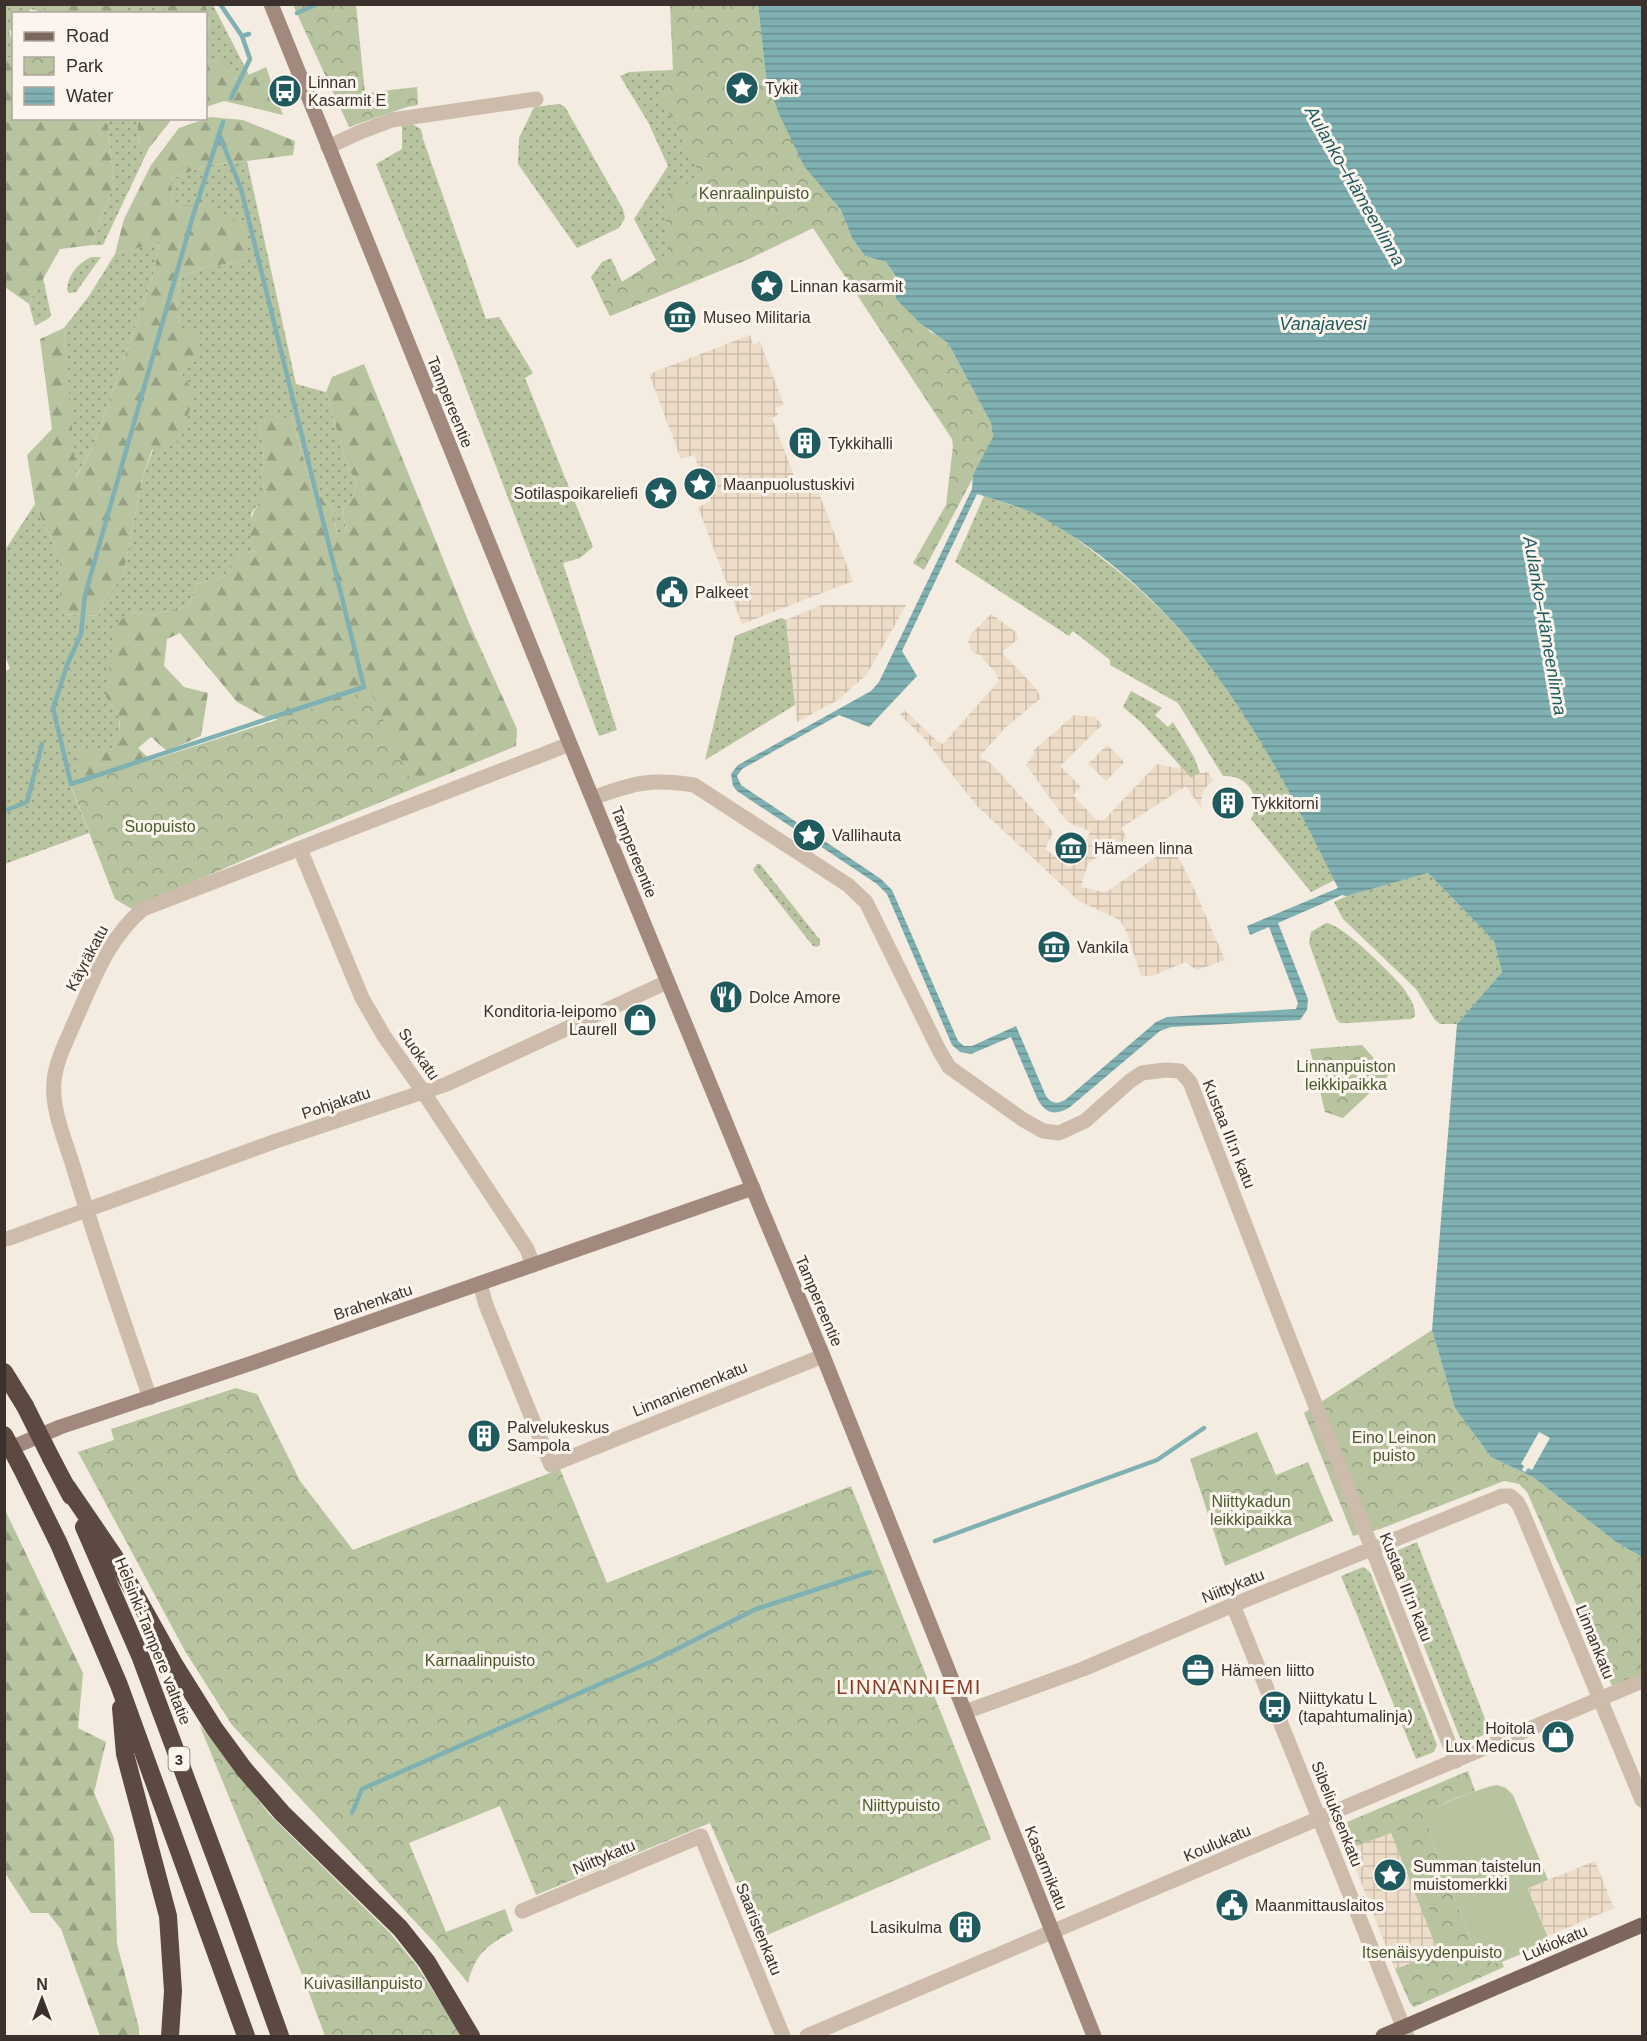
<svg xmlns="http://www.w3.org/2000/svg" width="1647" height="2041" font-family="Arial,sans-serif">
<defs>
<pattern id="grass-dots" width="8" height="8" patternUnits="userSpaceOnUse" patternTransform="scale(1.5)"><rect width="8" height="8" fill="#b8c4a0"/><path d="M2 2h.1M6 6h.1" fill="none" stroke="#97a083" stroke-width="1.8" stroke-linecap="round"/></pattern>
<pattern id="forest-firs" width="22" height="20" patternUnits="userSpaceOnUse" patternTransform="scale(1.5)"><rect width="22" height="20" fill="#b8c4a0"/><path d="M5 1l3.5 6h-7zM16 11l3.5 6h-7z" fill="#97a083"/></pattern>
<pattern id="park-crowns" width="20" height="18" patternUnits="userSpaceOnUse" patternTransform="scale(1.5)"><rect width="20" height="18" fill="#b8c4a0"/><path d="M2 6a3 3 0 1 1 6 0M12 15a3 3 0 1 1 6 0" fill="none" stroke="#97a083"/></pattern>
<pattern id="plaza-grid" width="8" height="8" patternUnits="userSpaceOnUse" patternTransform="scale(1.5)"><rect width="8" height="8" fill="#ecdcc8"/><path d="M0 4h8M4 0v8" fill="none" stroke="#cbbdac"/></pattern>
<pattern id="water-rules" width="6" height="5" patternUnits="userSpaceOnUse" patternTransform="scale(1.5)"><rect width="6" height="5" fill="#7fb0b2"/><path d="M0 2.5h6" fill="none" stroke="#699091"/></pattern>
</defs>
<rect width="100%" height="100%" fill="#f4ebe1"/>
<g fill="url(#grass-dots)">
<polygon points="125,4 162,5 168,13 125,14"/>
<polygon points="5,5 43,5 44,13 31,9 27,13 14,14 13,27 9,32 13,42 13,56 5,59"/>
<polygon points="206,5 213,5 249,75 237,80 217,60 206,62 206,29 210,28"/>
<polygon points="673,70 751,258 610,316 591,277 602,262 611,258 622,282 656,260 634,219 668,166 648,122 620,76 629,72"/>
<polygon points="559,104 565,107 623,209 625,218 619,228 577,248 518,164 519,138 534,107"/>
<polygon points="103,119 137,119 139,147 149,148 103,245 92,245 114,184 108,125"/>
<polygon points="412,124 421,129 423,139 486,319 499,317 533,373 525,378 593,547 580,558 563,563 617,730 599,736 452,351 376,164 402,149 402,126"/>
<polygon points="247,161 296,384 326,392 348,469 357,481 352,499 343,509 346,531 337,534 333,509 311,484 292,420 260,425 264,461 261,473 265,494 251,514 255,551 241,555 223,577 196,584 189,606 152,615 130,612 106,697 119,716 120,733 110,751 71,787 89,833 5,864 4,672 10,669 4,653 5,550 35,504 60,558 60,614 98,616 104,600 123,576 142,479 198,333 181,329 177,311 180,277 204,268 247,260 208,205 173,205 171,179 205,166"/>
<polygon points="160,241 153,276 94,444 75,478 64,328 89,296 115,254"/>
<path d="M 91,257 L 101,257 L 76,292 L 69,293 L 67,290 C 68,275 77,264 91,257 Z"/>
<polygon points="43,278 51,315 49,318 35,326 29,304"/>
<path d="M 984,496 C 1004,503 1026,509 1044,518 C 1063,528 1082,543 1100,557 C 1214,642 1273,756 1335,880 L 1311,892 L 1251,819 C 1263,797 1247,774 1223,776 L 1178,703 L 1110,665 L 1110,660 L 1073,631 L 1069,636 L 955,562 Z"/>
<polygon points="781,618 786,620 795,705 705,760 735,636"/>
<polygon points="1131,691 1162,708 1155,715 1168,727 1173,722 1194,757 1200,773 1191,778 1143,724 1123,707"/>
<polygon points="757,864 760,864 820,940 820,945 817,947 813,946 753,870"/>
<polygon points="1428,873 1494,941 1502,972 1457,1024 1440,1024 1435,1020 1416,989 1343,919 1334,902 1347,896"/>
<path d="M 1326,923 C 1342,924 1387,970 1399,983 C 1406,991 1416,1005 1415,1016 L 1411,1019 L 1349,1023 L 1340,1023 L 1336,1019 L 1309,943 L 1311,932 Z"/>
<polygon points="1417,1542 1487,1724 1486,1734 1468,1742 1460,1738 1390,1560 1394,1552"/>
<polygon points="1363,1567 1370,1572 1437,1745 1434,1752 1416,1759 1341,1576"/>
</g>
<g fill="url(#forest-firs)">
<polygon points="43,5 43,4 125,5 125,14 44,13"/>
<polygon points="162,5 206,5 210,28 206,29 206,14 168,13"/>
<polygon points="13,56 14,118 103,119 108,125 114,184 92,245 60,249 29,304 5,287 4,59"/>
<polygon points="217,60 237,80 266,67 283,115 224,101 206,107 206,62"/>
<polygon points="210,117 243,120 295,141 293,155 205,166 171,179 173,205 208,205 246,226 247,260 204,268 180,277 177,311 181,328 198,332 195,361 181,375 196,393 178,441 152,450 142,479 123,576 104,600 98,616 60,614 60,558 35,504 27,455 52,429 40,339 64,328 76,477 94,444 153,276 160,242 115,254 124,219 151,165 179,128"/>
<polygon points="137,119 137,118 172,119 149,148 139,148"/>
<path d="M 364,364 L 469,623 L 517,729 L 516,746 L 298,836 L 283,721 L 263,716 L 237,702 L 180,633 L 167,639 L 164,666 L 184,687 L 208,693 L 201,736 L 167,751 L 151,737 L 138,748 L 159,768 L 74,792 L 78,751 L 110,751 C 125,725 123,721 106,697 L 115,625 L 130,612 L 152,615 L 189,606 L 196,584 L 223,577 L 241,555 L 255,551 C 245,526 250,515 265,494 L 261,473 L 264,461 L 260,425 L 276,414 L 292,420 L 311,484 L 333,509 L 337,534 L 346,531 L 343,509 L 352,499 L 357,481 L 348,469 L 326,392 L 332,377 Z"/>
<polygon points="5,1510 83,1673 78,1728 106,1742 94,1793 114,1838 117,1944 139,2028 139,2036 100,2036 61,1929 48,1913 31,1913 5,1873"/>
</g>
<g fill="url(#park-crowns)">
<polygon points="293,5 356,5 365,93 417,87 418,105 407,107 349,127"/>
<polygon points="670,5 758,5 766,77 804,165 841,210 852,238 865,256 886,262 930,332 943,338 948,343 991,423 993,437 991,444 924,570 913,563 946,505 953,446 952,439 813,228 751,258 610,316 600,296 669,252 664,196 700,175 657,88 673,70"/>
<polygon points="370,690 414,788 298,836 132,909 115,899 71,786"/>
<polygon points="1362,1045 1389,1075 1343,1118 1325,1112 1310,1049"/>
<polygon points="1432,1330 1455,1408 1491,1457 1533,1477 1616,1542 1642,1557 1642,1675 1613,1688 1527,1492 1519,1484 1504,1481 1380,1529 1353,1536 1304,1413"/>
<path d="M 236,1388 L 257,1394 L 300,1481 L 353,1550 L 560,1469 L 607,1583 L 851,1486 L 991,1839 L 760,1938 L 710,1823 L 536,1895 L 500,1806 L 409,1843 L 446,1932 L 505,1909 L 513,1931 C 487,1946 476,1952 468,1983 L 435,1943 L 232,1725 L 185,1651 L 78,1452 L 114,1440 L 111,1429 Z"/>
<polygon points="1257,1432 1276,1475 1308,1462 1333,1521 1225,1566 1190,1459"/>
<polygon points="199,1724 270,1815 390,1933 417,1966 462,2036 325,2036 303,1977"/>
<path d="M 1468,1771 L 1475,1791 C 1450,1801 1424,1804 1430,1837 L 1477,1955 L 1493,1963 L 1502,1962 L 1504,1967 L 1414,2007 L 1410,2003 L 1395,1969 L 1345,1839 L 1343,1830 L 1347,1822 Z"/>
</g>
<g fill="#b8c4a0">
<path d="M 1497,1785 L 1506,1788 L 1513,1795 L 1548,1880 L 1528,1889 L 1550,1942 L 1502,1962 C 1491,1964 1485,1962 1477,1955 L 1430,1837 C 1428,1827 1428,1818 1435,1810 C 1441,1802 1485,1787 1497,1785 Z"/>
<polygon points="1399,1830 1444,1949 1439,1954 1391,1833"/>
</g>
<g fill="url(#plaza-grid)">
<polygon points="750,335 753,345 760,342 784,405 775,408 778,415 772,418 797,484 805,482 807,489 816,486 853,581 742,624 698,507 711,501 694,455 681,459 649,374"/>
<polygon points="822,605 906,605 867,674 838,700 797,722 786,620"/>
<polygon points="991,614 1016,632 1018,639 1003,651 1003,654 1035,687 1041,698 1006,727 979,757 992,764 1053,832 1045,849 1068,867 1077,863 1081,855 1090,831 1074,825 1066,820 1026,765 1034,755 1033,751 1074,715 1095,717 1102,725 1060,766 1081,787 1073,795 1096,820 1104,820 1157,764 1175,768 1181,767 1191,778 1200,773 1208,772 1213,780 1205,788 1202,794 1201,808 1186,786 1121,828 1127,838 1088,863 1081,887 1104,892 1108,891 1160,854 1173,848 1191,882 1225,960 1197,970 1185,962 1152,976 1141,976 1127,933 1120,920 1079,901 976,805 924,738 900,715 904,710 937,741 943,744 999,681 995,671 984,661 981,655 973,653 968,642 971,634"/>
<polygon points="1107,745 1124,762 1106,781 1088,764"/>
<polygon points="1391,1833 1439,1954 1395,1969 1348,1849"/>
<polygon points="1595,1861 1614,1908 1548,1936 1528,1888"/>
</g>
<path fill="url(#water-rules)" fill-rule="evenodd" d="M 758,5 L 1642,5 L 1642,1557 L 1616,1542 L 1533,1477 L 1491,1457 L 1455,1408 L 1432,1330 L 1457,1024 L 1502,972 L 1494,941 L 1428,873 L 1347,896 L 1342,895 L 1278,923 L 1308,999 L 1307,1010 L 1300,1020 L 1171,1027 L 1160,1031 L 1070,1107 C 1056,1116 1046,1114 1038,1100 L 1011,1037 L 971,1054 L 960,1052 L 952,1045 L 887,894 L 877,884 L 737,791 L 733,786 L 731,774 L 738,765 L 871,691 L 879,682 L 972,489 L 973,475 L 993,437 L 991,423 L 948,343 L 920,323 L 896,299 L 896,277 L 886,262 L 865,256 L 852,238 L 841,210 L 804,166 L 779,114 L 766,77 ZM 977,494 C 996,500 1028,509 1045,519 C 1194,605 1265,739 1338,888 L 1247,926 L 1250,935 L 1269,927 L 1298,1003 L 1296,1009 L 1167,1017 L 1156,1022 L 1065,1100 C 1057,1104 1052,1104 1046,1096 L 1016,1026 L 972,1046 L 964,1046 L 958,1041 L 892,890 L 881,879 L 741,785 L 737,776 L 742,769 L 839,715 L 869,727 L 917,676 L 902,651 Z"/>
<polygon fill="#f4ebe1" points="1539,1432 1550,1438 1532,1470 1528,1468 1525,1472 1522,1470 1524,1466 1521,1464"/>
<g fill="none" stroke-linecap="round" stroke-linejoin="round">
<g stroke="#7fb0b2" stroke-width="4.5">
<polyline points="220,4 242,36"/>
<polyline points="297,13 317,4"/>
<polyline points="231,98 250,59 242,36 249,34"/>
<polyline points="53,708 71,784 364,687 241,189 219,134"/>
<polyline points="53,709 67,665 81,634 85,595 192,219 223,122"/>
<polyline points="4,811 27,802 42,744"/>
<polyline points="935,1541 1157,1460 1204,1428"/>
<polyline points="352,1813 362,1789 657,1659 756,1609 870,1572"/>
</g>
<g stroke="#cdbbac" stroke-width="15">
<polyline points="328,147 360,132 392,120 536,99"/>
<path d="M 593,798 C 633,783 651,778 694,785 L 848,885 L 866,902 L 939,1050 L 949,1067 L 1022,1119 L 1043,1131 L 1059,1133 L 1085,1121 L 1130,1081 L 1142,1073 L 1165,1070 L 1180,1071 L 1190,1082 L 1283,1323 L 1456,1761"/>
<polyline points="300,849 362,998 384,1036 424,1093 527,1249 533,1265"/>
<polyline points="7,1239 276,1141 447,1084 667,982"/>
<polyline points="480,1284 486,1305 551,1465 823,1356"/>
<path d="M 150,1398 C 124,1322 97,1246 74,1169 C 66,1142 51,1110 54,1081 C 56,1060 67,1040 75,1021 C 93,981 108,938 143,909 L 570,744"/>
<polyline points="1233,1605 1502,1496 1510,1496 1517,1502 1521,1509 1642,1800"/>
<polyline points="522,1911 701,1836 783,2036"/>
<polyline points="807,2036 1642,1681"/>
</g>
<polyline stroke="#cdbbac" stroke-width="15" points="965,1712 1083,1669 1233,1605 1407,2036"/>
<g stroke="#a18a7d" stroke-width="15">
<polyline points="271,4 570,744 760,1206 823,1356 1094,2036"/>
<polyline points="4,1451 60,1427 255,1362 753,1188"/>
</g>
<polyline stroke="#7d675c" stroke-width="15" points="1383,2036 1642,1925"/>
<g stroke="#5c4a42" stroke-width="18">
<polyline points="4,1372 25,1406"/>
<polyline points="51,1458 71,1496"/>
<polyline points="21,1467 59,1544 119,1685 246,2036"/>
<polyline points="67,1487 114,1556 174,1664 214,1728 244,1769 282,1813 400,1928 427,1962 471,2036"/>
<polyline points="84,1527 141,1658 236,1913 280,2036"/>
<polyline points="121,1708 125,1754 168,1916 173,1991 170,2036"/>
</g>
<g stroke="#5c4a42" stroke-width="18">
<polyline points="25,1406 51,1458"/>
<polyline points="4,1435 21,1467"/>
</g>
</g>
<defs>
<symbol id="sight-disc" viewBox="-11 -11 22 22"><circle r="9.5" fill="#1f5a5e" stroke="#fbf5ee"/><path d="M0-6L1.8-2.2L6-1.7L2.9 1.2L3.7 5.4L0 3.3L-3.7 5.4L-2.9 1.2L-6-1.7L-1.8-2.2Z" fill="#fff"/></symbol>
<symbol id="bus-disc" viewBox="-11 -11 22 22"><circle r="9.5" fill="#1f5a5e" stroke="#fbf5ee"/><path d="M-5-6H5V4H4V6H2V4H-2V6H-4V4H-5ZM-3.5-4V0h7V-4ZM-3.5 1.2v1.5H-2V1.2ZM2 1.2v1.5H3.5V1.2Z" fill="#fff"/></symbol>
<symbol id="museum-disc" viewBox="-11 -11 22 22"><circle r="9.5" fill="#1f5a5e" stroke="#fbf5ee"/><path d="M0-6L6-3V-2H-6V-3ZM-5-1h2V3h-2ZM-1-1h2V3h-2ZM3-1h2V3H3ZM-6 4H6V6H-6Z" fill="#fff"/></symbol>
<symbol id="building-disc" viewBox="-11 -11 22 22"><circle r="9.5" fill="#1f5a5e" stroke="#fbf5ee"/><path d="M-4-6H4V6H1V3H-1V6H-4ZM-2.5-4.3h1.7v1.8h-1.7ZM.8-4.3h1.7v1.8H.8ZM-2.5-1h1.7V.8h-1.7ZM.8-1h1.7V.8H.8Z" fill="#fff"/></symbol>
<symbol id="civic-disc" viewBox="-11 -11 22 22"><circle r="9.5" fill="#1f5a5e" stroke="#fbf5ee"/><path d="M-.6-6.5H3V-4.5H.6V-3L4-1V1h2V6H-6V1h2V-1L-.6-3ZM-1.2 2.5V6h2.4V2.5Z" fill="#fff"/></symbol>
<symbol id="restaurant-disc" viewBox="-11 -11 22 22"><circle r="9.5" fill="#1f5a5e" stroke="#fbf5ee"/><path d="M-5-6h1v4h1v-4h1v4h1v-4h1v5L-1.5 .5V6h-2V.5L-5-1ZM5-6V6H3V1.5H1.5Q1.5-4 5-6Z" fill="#fff"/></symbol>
<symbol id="shop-disc" viewBox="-11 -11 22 22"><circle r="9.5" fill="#1f5a5e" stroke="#fbf5ee"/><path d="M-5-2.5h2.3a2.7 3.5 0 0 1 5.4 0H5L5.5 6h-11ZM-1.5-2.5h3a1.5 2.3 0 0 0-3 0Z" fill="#fff"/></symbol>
<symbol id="office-disc" viewBox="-11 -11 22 22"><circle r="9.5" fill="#1f5a5e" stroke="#fbf5ee"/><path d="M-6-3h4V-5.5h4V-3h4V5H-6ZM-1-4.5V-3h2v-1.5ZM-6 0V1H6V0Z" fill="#fff"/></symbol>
</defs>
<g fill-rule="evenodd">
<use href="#sight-disc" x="723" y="69" width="38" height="38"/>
<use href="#bus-disc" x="266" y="72" width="38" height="38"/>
<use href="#sight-disc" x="748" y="267" width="38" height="38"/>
<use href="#museum-disc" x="661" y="298" width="38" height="38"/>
<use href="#building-disc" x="786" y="424" width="38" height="38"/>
<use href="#sight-disc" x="681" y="465" width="38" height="38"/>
<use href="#sight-disc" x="642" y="474" width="38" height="38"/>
<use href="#civic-disc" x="653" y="573" width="38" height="38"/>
<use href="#building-disc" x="1209" y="784" width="38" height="38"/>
<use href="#sight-disc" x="790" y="816" width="38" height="38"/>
<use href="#museum-disc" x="1052" y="829" width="38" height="38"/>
<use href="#museum-disc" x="1035" y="928" width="38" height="38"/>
<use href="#restaurant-disc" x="707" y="978" width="38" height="38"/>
<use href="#shop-disc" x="621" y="1001" width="38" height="38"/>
<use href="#building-disc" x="465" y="1417" width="38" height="38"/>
<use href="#office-disc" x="1179" y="1651" width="38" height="38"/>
<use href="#bus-disc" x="1256" y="1688" width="38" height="38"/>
<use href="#shop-disc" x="1539" y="1718" width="38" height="38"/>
<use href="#sight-disc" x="1371" y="1856" width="38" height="38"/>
<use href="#civic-disc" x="1213" y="1886" width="38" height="38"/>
<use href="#building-disc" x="946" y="1908" width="38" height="38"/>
</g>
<g text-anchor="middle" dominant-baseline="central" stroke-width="6" stroke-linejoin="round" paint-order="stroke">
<rect fill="#fbf5ee" stroke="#756b66" stroke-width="1.5" x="168.5" y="1747" width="21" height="24" rx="4.5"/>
<g font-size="15" font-weight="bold" fill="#3b302b">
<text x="179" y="1759">3</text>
</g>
<g font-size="16" fill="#3b302b" stroke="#fbf5ee" text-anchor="start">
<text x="308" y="82">Linnan<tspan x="308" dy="18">Kasarmit E</tspan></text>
<text x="765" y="88">Tykit</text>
<text x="790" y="286">Linnan kasarmit</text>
<text x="703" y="317">Museo Militaria</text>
<text x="828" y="443">Tykkihalli</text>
<text x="723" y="484">Maanpuolustuskivi</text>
<text x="638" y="493" text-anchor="end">Sotilaspoikareliefi</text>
<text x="695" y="592">Palkeet</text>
<text x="1251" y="803">Tykkitorni</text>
<text x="832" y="835">Vallihauta</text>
<text x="1094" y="848">Hämeen linna</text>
<text x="1077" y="947">Vankila</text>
<text x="749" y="997">Dolce Amore</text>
<text x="617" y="1011" text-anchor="end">Konditoria-leipomo<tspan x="617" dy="18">Laurell</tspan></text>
<text x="507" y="1427">Palvelukeskus<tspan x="507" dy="18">Sampola</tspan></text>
<text x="1221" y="1670">Hämeen liitto</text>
<text x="1298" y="1698">Niittykatu L<tspan x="1298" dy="18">(tapahtumalinja)</tspan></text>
<text x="1535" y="1728" text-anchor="end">Hoitola<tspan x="1535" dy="18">Lux Medicus</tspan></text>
<text x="1413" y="1866">Summan taistelun<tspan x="1413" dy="18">muistomerkki</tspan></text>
<text x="1255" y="1905">Maanmittauslaitos</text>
<text x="942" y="1927" text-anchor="end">Lasikulma</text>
</g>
<g font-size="16" fill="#4a5a2e" stroke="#fbf5ee">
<text x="754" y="193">Kenraalinpuisto</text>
<text x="160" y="826">Suopuisto</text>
<text x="1346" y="1066">Linnanpuiston<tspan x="1346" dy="18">leikkipaikka</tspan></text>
<text x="1394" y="1437">Eino Leinon<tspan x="1394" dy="18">puisto</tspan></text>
<text x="1251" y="1501">Niittykadun<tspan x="1251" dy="18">leikkipaikka</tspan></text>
<text x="480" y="1660">Karnaalinpuisto</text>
<text x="901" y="1805">Niittypuisto</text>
<text x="1432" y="1952">Itsenäisyydenpuisto</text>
<text x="363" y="1983">Kuivasillanpuisto</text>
</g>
<g font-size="16" fill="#3b302b" stroke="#fbf5ee">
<text transform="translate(450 402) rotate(68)">Tampereentie</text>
<text transform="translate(634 852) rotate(68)">Tampereentie</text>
<text transform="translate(87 958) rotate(-62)">Käyräkatu</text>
<text transform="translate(419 1054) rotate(55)">Suokatu</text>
<text transform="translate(336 1103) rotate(-18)">Pohjakatu</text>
<text transform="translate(1229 1134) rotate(68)">Kustaa III:n katu</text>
<text transform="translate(819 1301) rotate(67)">Tampereentie</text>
<text transform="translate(373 1302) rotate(-19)">Brahenkatu</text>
<text transform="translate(690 1389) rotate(-22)">Linnaniemenkatu</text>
<text transform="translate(1233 1586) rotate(-22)">Niittykatu</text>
<text transform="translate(1406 1587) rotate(68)">Kustaa III:n katu</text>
<text transform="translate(153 1641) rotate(68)">Helsinki-Tampere valtatie</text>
<text transform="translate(1595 1642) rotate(68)">Linnankatu</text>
<text transform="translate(1337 1814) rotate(68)">Sibeliuksenkatu</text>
<text transform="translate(1217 1843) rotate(-23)">Koulukatu</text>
<text transform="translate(604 1857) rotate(-23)">Niittykatu</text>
<text transform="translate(1046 1868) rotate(68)">Kasarmikatu</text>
<text transform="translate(759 1929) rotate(68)">Saaristenkatu</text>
<text transform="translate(1555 1943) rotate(-23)">Lukiokatu</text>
</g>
<g font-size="18" font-style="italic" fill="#1f5a5e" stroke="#fbf5ee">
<text transform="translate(1355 186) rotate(60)">Aulanko–Hämeenlinna</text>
<text x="1323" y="324">Vanajavesi</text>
<text transform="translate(1545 626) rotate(80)">Aulanko–Hämeenlinna</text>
</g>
<g font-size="20" letter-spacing="1.5" fill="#8c3b22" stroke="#fbf5ee">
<text x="909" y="1687">LINNANNIEMI</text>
</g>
</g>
<rect width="1647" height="2041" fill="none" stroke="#3b302b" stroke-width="12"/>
<rect x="12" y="12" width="195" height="108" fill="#fbf5ee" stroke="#aea6a0" stroke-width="1.5"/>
<rect x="24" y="32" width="30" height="9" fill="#7d675c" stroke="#aea6a0" stroke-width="1.5"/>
<text x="66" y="42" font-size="18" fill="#3b302b">Road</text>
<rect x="24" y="57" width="30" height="18" fill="url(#park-crowns)" stroke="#aea6a0" stroke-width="1.5"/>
<text x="66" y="72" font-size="18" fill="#3b302b">Park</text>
<rect x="24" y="87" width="30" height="18" fill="url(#water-rules)" stroke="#aea6a0" stroke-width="1.5"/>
<text x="66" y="102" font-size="18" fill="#3b302b">Water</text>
<g transform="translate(42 1999)" stroke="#fbf5ee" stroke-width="4.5" paint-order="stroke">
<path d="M0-4.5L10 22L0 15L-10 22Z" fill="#3b302b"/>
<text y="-9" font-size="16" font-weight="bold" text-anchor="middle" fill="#3b302b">N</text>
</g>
</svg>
